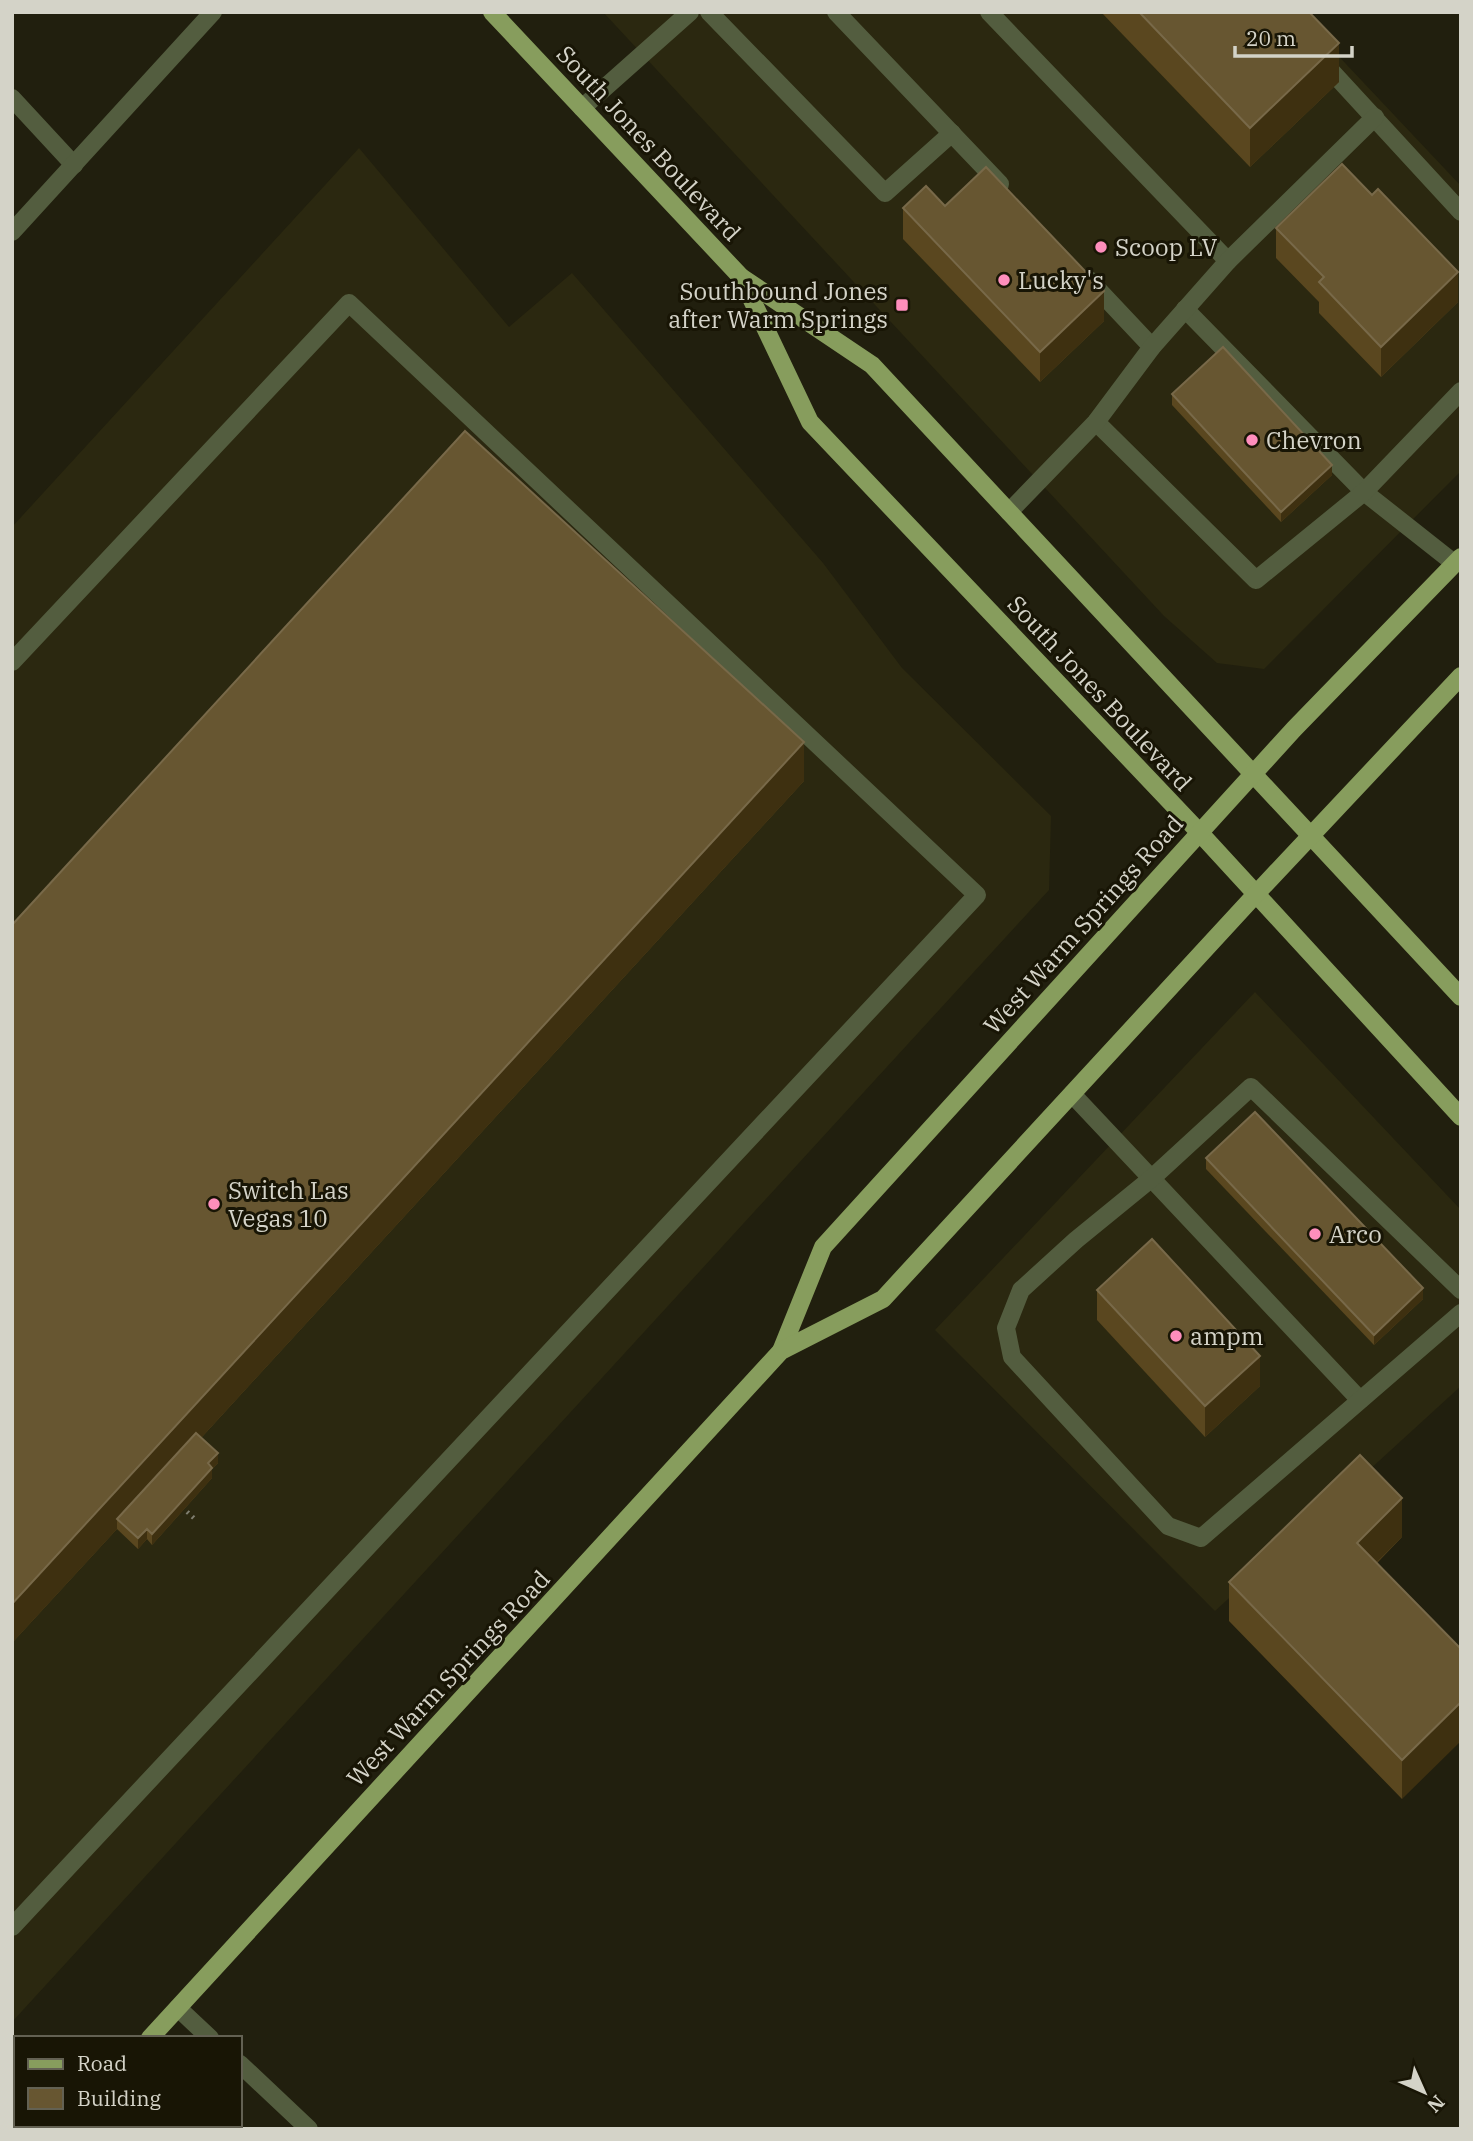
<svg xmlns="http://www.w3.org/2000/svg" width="1473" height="2141" font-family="'IBM Plex Serif',serif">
<rect width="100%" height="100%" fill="#211f0e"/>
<g fill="#2b2810">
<polygon points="603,12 1297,12 1461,186 1461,471 1264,669 1217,663 1164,616"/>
<polygon points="359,148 509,327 572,273 823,563 902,668 1051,816 1049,890 12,2022 12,527"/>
<polygon points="1255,992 1461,1210 1461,1386 1215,1611 935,1330"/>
</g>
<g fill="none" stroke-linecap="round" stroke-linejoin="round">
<polyline stroke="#807f71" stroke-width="4.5" stroke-dasharray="2 5" stroke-linecap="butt" points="182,1507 197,1521"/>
<g stroke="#535d3f" stroke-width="18">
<polyline points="709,12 885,193 952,133"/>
<polyline points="836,12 1000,184"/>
<polyline points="989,12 1228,261"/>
<polyline points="1322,61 1461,212"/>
<polyline points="12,98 74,165"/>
<polyline points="582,108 690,12"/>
<polyline points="12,232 213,12"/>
<polyline points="1088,279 1152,347"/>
<polyline points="1185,309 1364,492 1454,563"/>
<polyline points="1096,422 1256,580 1364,492 1461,391"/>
<polyline points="1009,512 1096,422 1152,347 1228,261 1375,117"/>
<polyline points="12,662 349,303 977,895 12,1927"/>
<polyline points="1072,1094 1360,1400"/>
<polyline points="1461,1290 1251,1087 1152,1178 1076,1240 1021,1290 1006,1328 1012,1357 1168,1526 1201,1538 1461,1313"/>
<polyline points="178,2008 210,2038"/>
<polyline points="240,2064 309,2129"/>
</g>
<g stroke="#879d5d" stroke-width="18">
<polyline points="492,12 741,277 872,365 1461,997"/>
<polyline points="741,277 810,422 1200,833 1461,1117"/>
<polyline points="781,1351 823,1247 1294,729 1461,557"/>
<polyline points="150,2038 781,1351 883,1299 1256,894 1461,676"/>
<polyline points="67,2129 70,2125"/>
</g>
</g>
<g fill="#5a471f">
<polygon points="1101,12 1309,12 1339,82 1250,167"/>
<polygon points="945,206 1104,321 1040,382 903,239 903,208"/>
<polygon points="1276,228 1458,302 1381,377 1319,313 1319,302 1276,258"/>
<polygon points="1172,394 1332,475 1281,522 1172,405"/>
<polygon points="804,781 201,1438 218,1463 212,1469 212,1478 152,1545 147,1539 138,1549 117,1529 12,1643 12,925"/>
<polygon points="1206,1158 1423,1299 1374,1345 1206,1169"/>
<polygon points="1097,1290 1260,1386 1205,1437 1097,1320"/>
<polygon points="1402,1537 1377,1563 1461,1649 1402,1799 1229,1621 1229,1582"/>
</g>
<g fill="#3e3010">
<polygon points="1339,43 1339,82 1250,167 1250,128"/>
<polygon points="1458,272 1458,302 1381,377 1381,347"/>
<polygon points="1104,291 1104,321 1040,382 1040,352"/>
<polygon points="1332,465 1332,475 1281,522 1281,512"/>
<polygon points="804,742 804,781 122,1524 117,1519 117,1529 12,1643 12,1604"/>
<polygon points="1423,1288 1423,1299 1374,1345 1374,1335"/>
<polygon points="1260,1356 1260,1386 1205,1437 1205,1406"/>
<polygon points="218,1453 218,1463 212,1469 212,1478 152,1545 152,1534 208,1463"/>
<polygon points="1402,1498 1402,1537 1357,1582 1357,1543"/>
<polygon points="147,1529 147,1539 138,1549 138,1538"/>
<polygon points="1461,1702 1461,1741 1402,1799 1402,1760"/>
</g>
<g fill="#675631" stroke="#786949" stroke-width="2">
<polygon points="1139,12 1309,12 1339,43 1250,128"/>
<polygon points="1342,164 1372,195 1378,189 1458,272 1381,347 1319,282 1324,277 1276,228"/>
<polygon points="986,167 1104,291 1040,352 903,208 926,186 945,206"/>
<polygon points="1223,347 1332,465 1281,512 1172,394"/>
<polygon points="465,431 804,742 12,1604 12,925"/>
<polygon points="1255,1112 1423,1288 1374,1335 1206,1158"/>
<polygon points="1152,1239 1260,1356 1205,1406 1097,1290"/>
<polygon points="196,1433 218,1453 208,1463 212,1468 152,1534 147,1529 138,1538 117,1519"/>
<polygon points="1360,1455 1402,1498 1357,1543 1461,1649 1461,1702 1402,1760 1229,1582"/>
</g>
<g fill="#fe8ebc" stroke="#181505" stroke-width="2.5">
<circle cx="1101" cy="247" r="7"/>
<circle cx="1004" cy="280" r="7"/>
<rect x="895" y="298" width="14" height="14" rx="3.5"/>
<circle cx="1252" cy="440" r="7"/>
<circle cx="214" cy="1204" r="7"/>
<circle cx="1315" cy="1234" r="7"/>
<circle cx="1176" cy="1336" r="7"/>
</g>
<g text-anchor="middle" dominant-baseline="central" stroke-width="6" stroke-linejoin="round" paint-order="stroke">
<g font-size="24" fill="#d4d3c8" stroke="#181505">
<text transform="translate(649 143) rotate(47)">South Jones Boulevard</text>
<text transform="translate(1100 693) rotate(47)">South Jones Boulevard</text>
<text transform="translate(1083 924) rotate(-48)">West Warm Springs Road</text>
<text transform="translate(448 1678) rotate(-47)">West Warm Springs Road</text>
</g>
<g font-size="24" fill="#d4d3c8" stroke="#181505" text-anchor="start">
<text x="1115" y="247">Scoop LV</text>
<text x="1018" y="280">Lucky's</text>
<text x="888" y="291" text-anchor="end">Southbound Jones<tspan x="888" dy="28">after Warm Springs</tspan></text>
<text x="1266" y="440">Chevron</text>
<text x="228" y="1190">Switch Las<tspan x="228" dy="28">Vegas 10</tspan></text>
<text x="1329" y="1234">Arco</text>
<text x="1190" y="1336">ampm</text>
</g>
</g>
<rect width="1473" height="2141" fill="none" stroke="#d4d3c8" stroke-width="28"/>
<rect x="14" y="2036" width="228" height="91" fill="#181505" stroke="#636153" stroke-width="2"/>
<rect x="28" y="2059" width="35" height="10" fill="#879d5d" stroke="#636153" stroke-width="2"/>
<text x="77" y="2071" font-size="21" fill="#d4d3c8">Road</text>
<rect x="28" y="2088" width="35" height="21" fill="#675631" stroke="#636153" stroke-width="2"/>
<text x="77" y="2106" font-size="21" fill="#d4d3c8">Building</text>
<g transform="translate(1424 2092) rotate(135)" stroke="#181505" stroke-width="5" paint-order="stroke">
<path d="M0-5L12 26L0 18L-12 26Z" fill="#d4d3c8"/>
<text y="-10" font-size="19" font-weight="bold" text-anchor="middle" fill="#d4d3c8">N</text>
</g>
<path d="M1235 46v10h117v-10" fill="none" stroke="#d4d3c8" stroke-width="3.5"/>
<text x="1246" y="46" font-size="21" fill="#d4d3c8" stroke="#181505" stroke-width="5" paint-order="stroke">20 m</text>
</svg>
